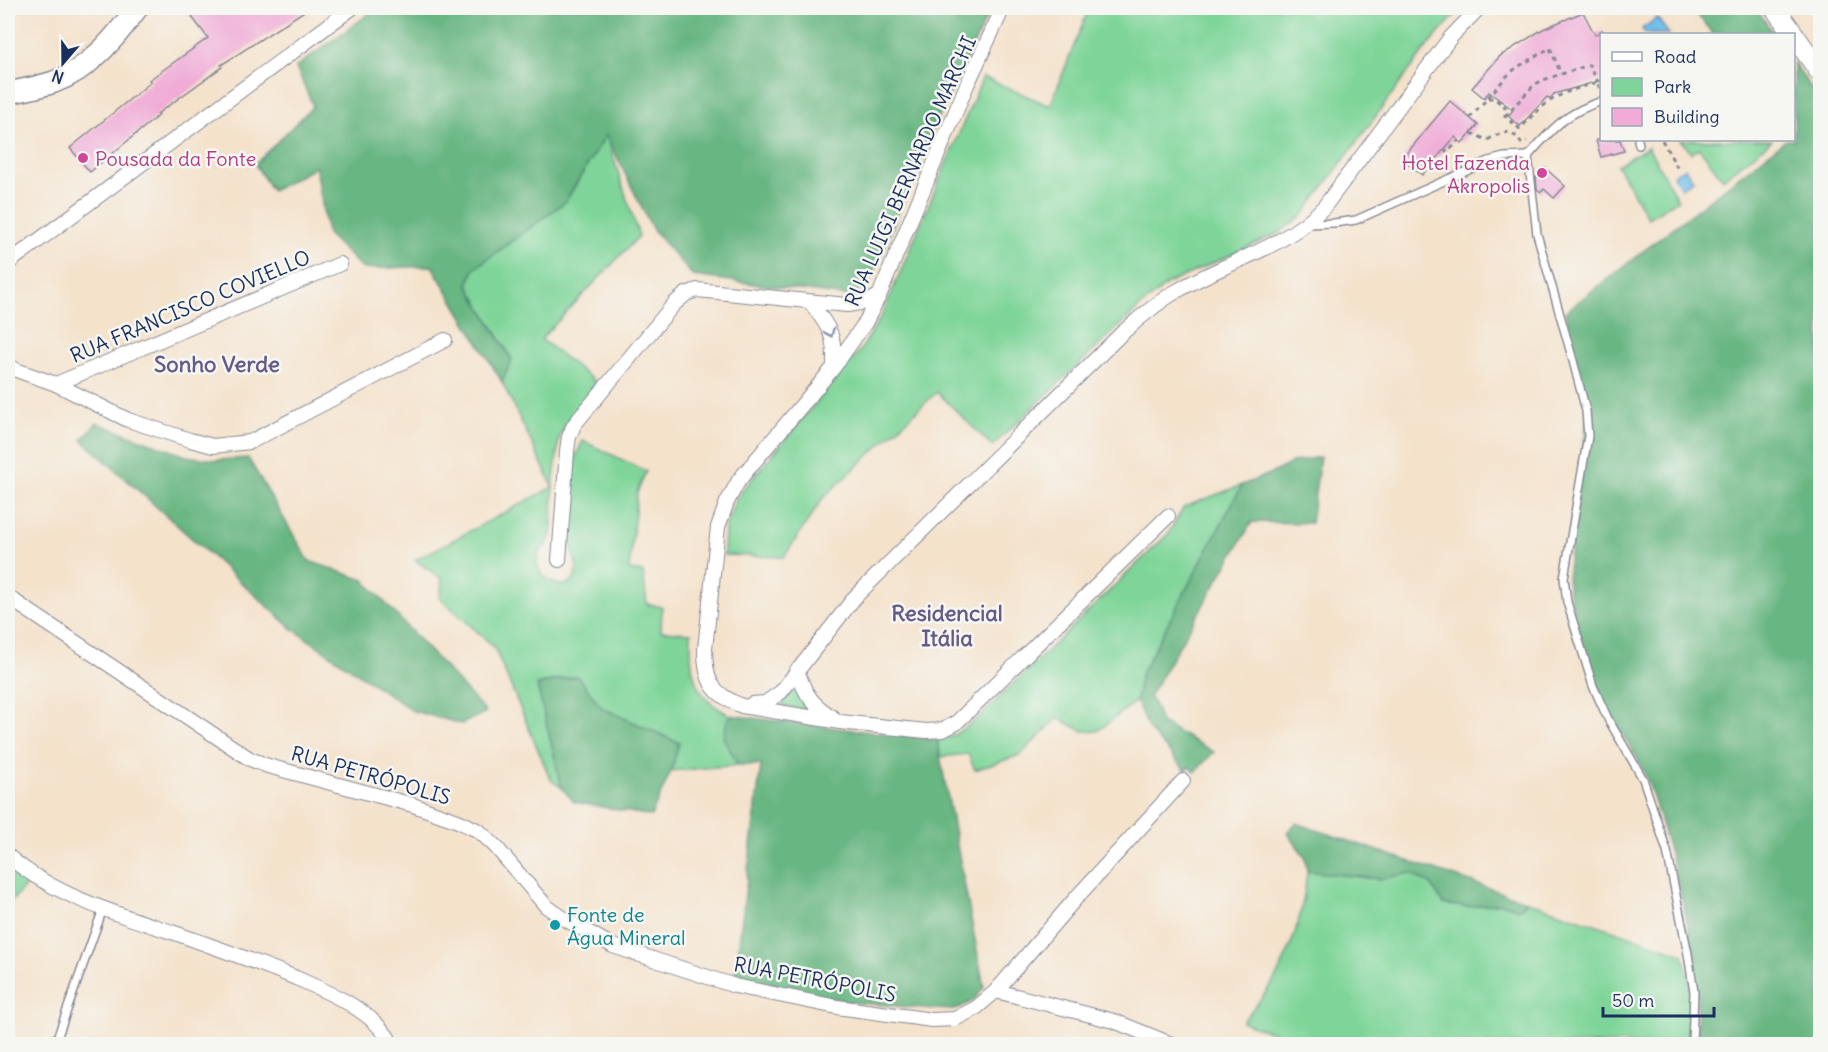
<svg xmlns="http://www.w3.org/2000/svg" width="1828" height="1052" font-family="Delius,sans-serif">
<rect width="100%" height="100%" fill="#f6f6f2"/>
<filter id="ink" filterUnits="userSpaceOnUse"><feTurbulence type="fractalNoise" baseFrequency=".0167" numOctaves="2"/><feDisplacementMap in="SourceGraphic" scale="12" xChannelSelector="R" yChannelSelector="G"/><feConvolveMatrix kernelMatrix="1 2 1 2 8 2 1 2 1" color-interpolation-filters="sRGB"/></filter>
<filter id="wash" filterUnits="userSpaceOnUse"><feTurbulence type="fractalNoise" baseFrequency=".008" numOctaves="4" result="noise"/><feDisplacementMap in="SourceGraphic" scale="24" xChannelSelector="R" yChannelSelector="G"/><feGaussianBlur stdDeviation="1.35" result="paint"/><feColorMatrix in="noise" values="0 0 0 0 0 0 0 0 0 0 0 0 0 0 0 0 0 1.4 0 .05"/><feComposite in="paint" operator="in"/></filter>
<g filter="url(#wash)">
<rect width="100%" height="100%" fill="#f4e2cb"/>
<g fill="#7fd599" stroke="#4d827c" stroke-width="1.5">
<polygon points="1089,8 1465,8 1454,16 1426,48 1303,215 1279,233 1169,283 1142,305 992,446 937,392 823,498 784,557 724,555 725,527 737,497 862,348 882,315 983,77 1050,106"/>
<path d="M 606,135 L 639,236 L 541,339 L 597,383 L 566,423 L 559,439 L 553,487 L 552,531 L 548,543 L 539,552 L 537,565 L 542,575 L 554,583 L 563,586 L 574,580 L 577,568 L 569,538 L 575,457 L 583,441 L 646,471 L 637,493 L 629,570 L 643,572 L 647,604 L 662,607 L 661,631 L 691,633 C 690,656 690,684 709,701 C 715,707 723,711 729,715 L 723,737 L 738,765 L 671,771 L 679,743 L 602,708 L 577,676 L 554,680 L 537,685 L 562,788 L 551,780 L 494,647 L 440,598 L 442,579 L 415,560 L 553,487 L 502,382 L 512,359 L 468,285 L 474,269 L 565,202 Z"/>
<polygon points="1680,140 1772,140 1723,179 1699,148 1692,153"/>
<polygon points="1648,147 1678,200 1648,218 1617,165"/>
<polygon points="1242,485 1141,674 1136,701 1098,731 1083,731 1058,718 1020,755 975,770 968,754 941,757 937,740 954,735 977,719 1168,534 1184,507"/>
<path d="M 797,690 C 804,695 804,705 813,711 L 782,706 C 784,700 791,692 797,690 Z"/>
<polygon points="8,867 28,883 8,905"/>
<path d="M 1307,871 L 1380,879 L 1410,873 L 1432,885 L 1443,904 L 1465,907 L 1502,903 L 1519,909 L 1527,901 L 1683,954 L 1691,988 L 1688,1044 L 1307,1044 L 1242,1022 C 1252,1010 1262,998 1271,985 C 1292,953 1304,909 1307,871 Z"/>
</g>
<g fill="#67b681" stroke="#417270" stroke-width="1.5">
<polygon points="377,8 991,8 936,123 873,274 863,288 846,296 693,276 653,230 606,135 565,202 474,269 468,285 512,360 502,382 432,266 363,269 327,234 316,167 272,191 255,164 313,106 296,67"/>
<polygon points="1692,8 1756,8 1774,34 1713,34"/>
<path d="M 1794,63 L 1820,102 L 1820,1044 L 1696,1044 C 1703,971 1682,890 1660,820 C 1655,804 1651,787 1644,772 C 1636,753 1622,736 1612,717 C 1592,680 1572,619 1567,578 L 1588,410 L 1565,312 L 1786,140 L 1794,140 Z"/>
<polygon points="97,423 186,456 216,460 248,458 309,561 364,580 486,712 462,724 413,711 294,630 82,440"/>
<polygon points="1320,457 1311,523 1252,522 1149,697 1155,705 1161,723 1214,752 1195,772 1189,767 1186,771 1149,730 1136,701 1141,674 1242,485 1272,473 1294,462"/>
<polygon points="577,676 602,708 679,743 671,771 651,816 574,802 562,788 537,685"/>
<polygon points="729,715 937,740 984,987 973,1001 955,1010 934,1009 849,1002 735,975 761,765 738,765 723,737"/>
<polygon points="1296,823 1527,901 1519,909 1502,903 1465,907 1443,904 1432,885 1410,873 1380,879 1307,871 1305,857 1287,832"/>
</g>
<g fill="#71bfeb" stroke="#4677a4" stroke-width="1.5">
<polygon points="1657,18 1669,34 1646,34 1642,29"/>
<polygon points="1685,168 1693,180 1681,188 1673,175"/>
</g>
<g id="blocks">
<g fill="#f0abd7">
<polygon points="199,8 309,8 221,65 222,67 157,114 159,115 90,172 70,148 151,82 149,80 208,38 192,17"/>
<polygon points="1583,12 1595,35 1602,30 1602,80 1554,94 1550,99 1547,97 1520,126 1508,116 1513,110 1489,92 1484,98 1472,88 1500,56 1543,29"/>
<polygon points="1450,101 1478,125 1462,143 1455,137 1422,175 1402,159"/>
<polygon points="1596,140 1620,140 1624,151 1601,157"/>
<polygon points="1545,168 1565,186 1554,198 1544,189 1541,192 1537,189 1536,178"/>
</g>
</g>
</g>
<g filter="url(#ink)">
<use href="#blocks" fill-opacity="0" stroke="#888894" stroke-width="1.5"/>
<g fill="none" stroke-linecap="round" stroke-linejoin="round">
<defs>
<g id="lane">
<path d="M 1602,101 C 1565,113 1552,129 1528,156 L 1537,234 L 1572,357 L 1586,411 L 1588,436 L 1564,578 L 1567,602 L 1593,686 L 1608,719 L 1643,779 L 1667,851 L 1688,954 L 1694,992 L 1692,1044"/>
<polyline points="1638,140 1639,145"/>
<polyline points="1307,224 1334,223 1356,220 1489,161 1504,157 1528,156"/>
<polyline points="55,1044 103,909"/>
</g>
<g id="street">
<path d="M 1003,8 L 966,87 L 879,296 L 865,323 L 834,367 L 739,480 L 727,502 L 718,527 L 705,649 C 705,681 712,694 742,706 L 840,722 L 926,731 L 943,730 L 956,723 L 1168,516"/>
<polyline points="8,263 352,8"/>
<path d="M 811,303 C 830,329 835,334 834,366"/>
<polyline points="8,365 16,370 56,384 128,420 190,440 213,446 250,442 445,340"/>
<polyline points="56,384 340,264"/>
<polyline points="559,560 567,451 569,437 574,425 674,304 686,294 697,290 847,305 866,302 879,296"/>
<polyline points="8,597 250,759 268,766 413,805 458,821 479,831 496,847 546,906 563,918 613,946 735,986 837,1007 932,1020 955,1019 976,1008 996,991 1076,898 1183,781"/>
<path d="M 797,670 C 806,697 812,704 835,719"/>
<path d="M 752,704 L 765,703 L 781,692 L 855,597 L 1122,333 C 1140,318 1157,302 1177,291 C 1227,261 1282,250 1324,207 L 1450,38 L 1479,8"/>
<path d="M 8,856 C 53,895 116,914 172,932 C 214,947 255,961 296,978 C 330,993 373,1010 392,1044"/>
<polyline points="996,991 1114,1021 1171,1044"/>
</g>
<polyline id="secondary" points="1775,8 1820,72"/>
<path id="primary" d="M 8,93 C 23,90 39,87 54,82 C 90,69 115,38 137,8"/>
</defs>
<use href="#lane" stroke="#888894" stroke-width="10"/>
<use href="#street" stroke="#888894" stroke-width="16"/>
<use href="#secondary" stroke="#888894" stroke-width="22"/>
<use href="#primary" stroke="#888894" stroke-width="24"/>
<g stroke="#888894" stroke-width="3" stroke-dasharray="4.5 4.5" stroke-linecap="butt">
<path d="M 1488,98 L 1494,98 L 1505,107 L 1505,116 L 1520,129 C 1549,97 1558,94 1598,82 L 1600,92"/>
<polyline points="1505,116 1534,85 1543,80 1589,65 1598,82"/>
<polyline points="1470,118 1507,76 1516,68 1550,48 1561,74"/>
<path d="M 1471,133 L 1487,140 C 1502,133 1510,126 1521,143 L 1527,141"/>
<polyline points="1662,140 1678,169"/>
<polyline points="1444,149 1448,152 1459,140"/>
</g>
<use href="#lane" stroke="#fff" stroke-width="7"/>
<use href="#street" stroke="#fff" stroke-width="14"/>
<use href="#secondary" stroke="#fff" stroke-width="20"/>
<use href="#primary" stroke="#fff" stroke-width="21"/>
</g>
<defs><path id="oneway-chevron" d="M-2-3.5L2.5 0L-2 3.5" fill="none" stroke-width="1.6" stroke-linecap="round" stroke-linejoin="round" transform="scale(1.5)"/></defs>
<use stroke="#8d97ae" href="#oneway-chevron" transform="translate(830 333) rotate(66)"/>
</g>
<g fill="#d1479c" stroke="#f6f6f2" stroke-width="2">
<circle cx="83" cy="158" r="6"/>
<circle cx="1542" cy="173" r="6"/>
</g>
<circle fill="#0f9aa8" stroke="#f6f6f2" stroke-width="2" cx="555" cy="925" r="6"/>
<g text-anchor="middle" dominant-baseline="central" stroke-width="5" stroke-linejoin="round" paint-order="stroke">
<g font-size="20" fill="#b23c85" stroke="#f6f6f2" text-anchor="start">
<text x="95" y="158">Pousada da Fonte</text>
<text x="1530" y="162" text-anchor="end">Hotel Fazenda<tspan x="1530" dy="23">Akropolis</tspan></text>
</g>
<g font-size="20" fill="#1b2f5e" stroke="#f6f6f2">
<text transform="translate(910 171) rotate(-66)">RUA LUIGI BERNARDO MARCHI</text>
<text transform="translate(190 306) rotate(-23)">RUA FRANCISCO COVIELLO</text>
<text transform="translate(371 775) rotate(16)">RUA PETRÓPOLIS</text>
<text transform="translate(815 979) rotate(11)">RUA PETRÓPOLIS</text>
</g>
<g font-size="20" fill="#0d838f" stroke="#f6f6f2" text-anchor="start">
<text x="567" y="914">Fonte de<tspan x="567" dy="23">Água Mineral</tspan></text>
</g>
<g font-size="22" font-weight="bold" fill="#665a88" stroke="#f6f6f2">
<text x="217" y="364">Sonho Verde</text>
<text x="947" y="613">Residencial<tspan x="947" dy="25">Itália</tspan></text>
</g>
</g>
<rect width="1828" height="1052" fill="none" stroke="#f6f6f2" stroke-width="30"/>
<rect x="1600" y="33" width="195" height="108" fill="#f6f6f2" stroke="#9ea6b7" stroke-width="1.5"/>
<rect x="1612" y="52" width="30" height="9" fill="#ffffff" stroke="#9ea6b7" stroke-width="1.5"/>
<text x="1654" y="63" font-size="18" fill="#1b2f5e">Road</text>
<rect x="1612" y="78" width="30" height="18" fill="#7fd599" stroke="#9ea6b7" stroke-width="1.5"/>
<text x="1654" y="93" font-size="18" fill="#1b2f5e">Park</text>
<rect x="1612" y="108" width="30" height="18" fill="#f0abd7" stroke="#9ea6b7" stroke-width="1.5"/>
<text x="1654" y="123" font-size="18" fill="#1b2f5e">Building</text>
<g transform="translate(63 63) rotate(200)" stroke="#f6f6f2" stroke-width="4.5" paint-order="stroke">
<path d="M0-4.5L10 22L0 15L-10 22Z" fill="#1b2f5e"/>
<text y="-9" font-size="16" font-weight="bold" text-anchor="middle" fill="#1b2f5e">N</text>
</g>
<path d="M1603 1007v9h111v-9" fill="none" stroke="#1b2f5e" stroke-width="3"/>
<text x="1612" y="1007" font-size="18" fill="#1b2f5e" stroke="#f6f6f2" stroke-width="4.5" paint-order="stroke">50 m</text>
</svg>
